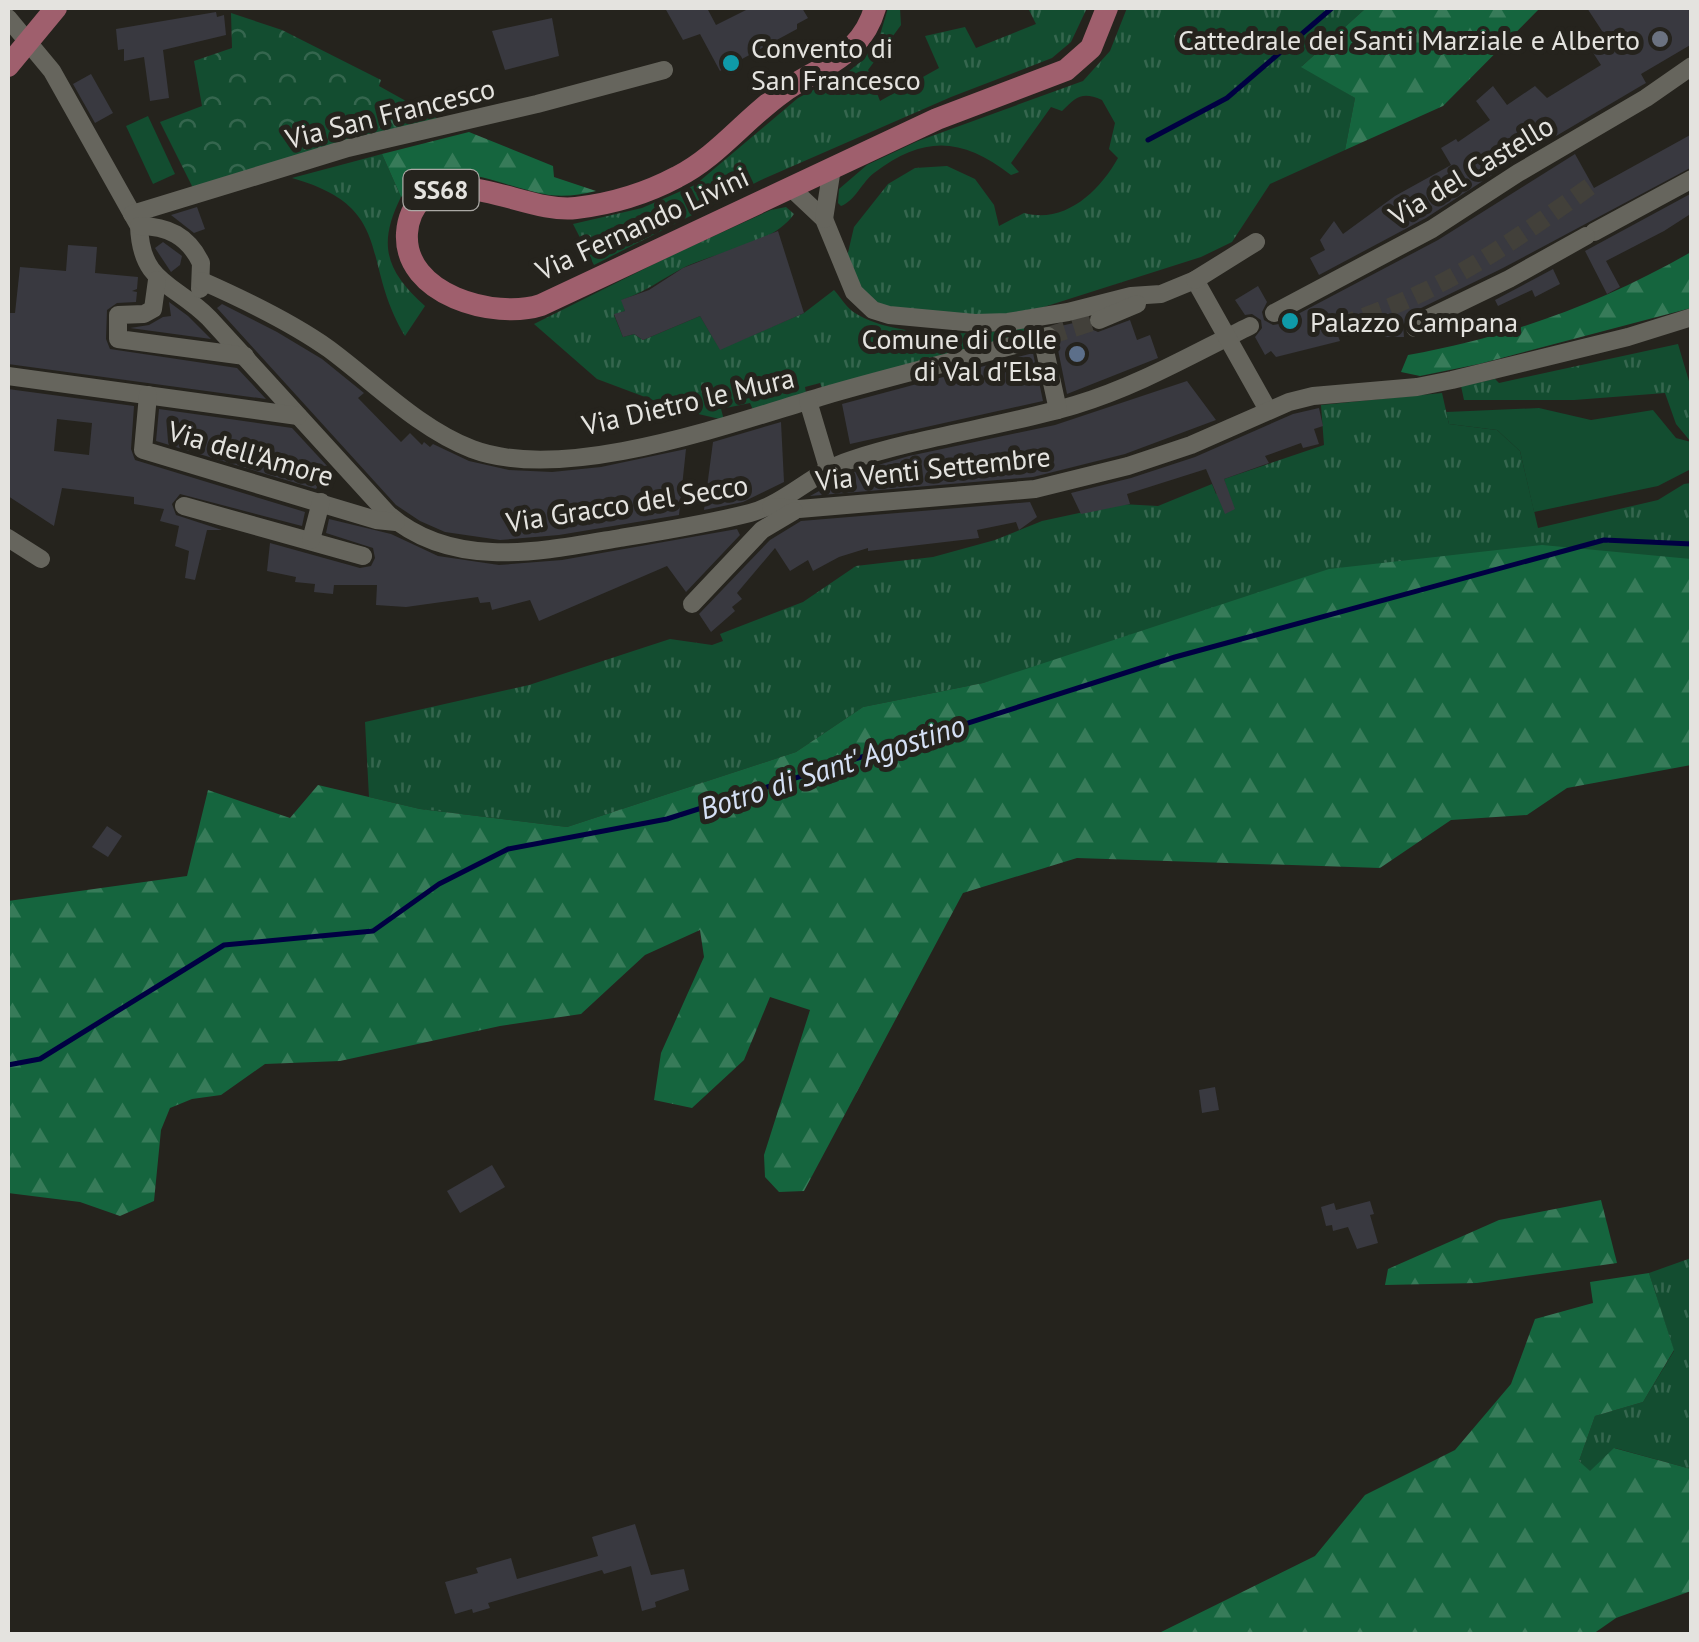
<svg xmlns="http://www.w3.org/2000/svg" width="1699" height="1642" font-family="'PT Sans',sans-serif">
<defs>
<pattern id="grass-tufts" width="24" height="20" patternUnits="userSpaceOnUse" patternTransform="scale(2.5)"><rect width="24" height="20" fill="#134d30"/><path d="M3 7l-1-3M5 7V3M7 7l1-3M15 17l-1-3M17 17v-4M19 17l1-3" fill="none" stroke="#35664e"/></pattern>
<pattern id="forest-firs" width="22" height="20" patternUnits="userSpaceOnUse" patternTransform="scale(2.5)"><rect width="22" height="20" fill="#15653e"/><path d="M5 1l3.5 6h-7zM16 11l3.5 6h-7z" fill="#377b59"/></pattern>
<pattern id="park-crowns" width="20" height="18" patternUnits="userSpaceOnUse" patternTransform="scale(2.5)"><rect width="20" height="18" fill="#134d30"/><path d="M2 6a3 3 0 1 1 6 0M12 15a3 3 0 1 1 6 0" fill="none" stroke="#35664e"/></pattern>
</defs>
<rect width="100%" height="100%" fill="#25231d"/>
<g fill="url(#grass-tufts)">
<polygon points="888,8 900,8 901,25 868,70 880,101 939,68 925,36 965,27 976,48 1036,24 1028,8 1087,8 1071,42 1052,58 951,97 761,180 594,265 573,224 642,208 695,185 798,98 848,72 864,59 880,35"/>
<path d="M 1127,8 L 1366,8 L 1302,66 L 1355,98 L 1345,150 L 1270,184 L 1232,242 L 1201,257 L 1028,312 L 971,317 L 885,308 L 860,289 L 847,257 L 854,227 L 888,184 L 915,168 L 947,166 L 975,179 L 994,205 L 999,226 L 1024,213 C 1065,224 1099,192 1118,158 L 1109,149 L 1115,123 L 1102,100 C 1082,91 1076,97 1062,111 L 1051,107 L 1011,163 L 1019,172 L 1011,175 C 963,138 925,134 874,173 C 862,182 855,201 841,206 L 838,203 L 839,189 L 867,165 L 918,141 L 1083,81 L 1110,51 Z"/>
<path d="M 382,154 L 401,197 C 377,245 386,271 425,306 L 405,336 C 359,260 397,208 292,178 Z"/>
<path d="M 786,207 L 794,214 C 774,244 715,252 683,268 C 662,279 645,292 622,300 L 625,311 L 614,315 L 623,337 L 634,334 L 643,340 L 700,316 L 720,349 L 804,313 L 834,290 C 841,298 847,308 855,313 C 899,341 991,335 1039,325 L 1041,332 L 822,388 L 820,383 L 805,387 L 806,393 L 754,412 L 750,403 L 721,409 L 724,420 L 677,409 L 597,379 L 534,324 L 670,256 L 771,210 Z"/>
<polygon points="1678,344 1691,388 1691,442 1676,424 1665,393 1574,400 1464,400 1461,386 1495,379 1499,383"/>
<polygon points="1442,393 1449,424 1497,430 1520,451 1538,528 1658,500 1684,484 1691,483 1691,559 1675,559 1067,658 983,683 863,707 796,752 567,827 420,809 369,797 365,722 529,685 670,639 712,645 723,641 720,634 803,602 856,566 933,557 995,540 1042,521 1121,504 1158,506 1212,484 1216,494 1227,489 1224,479 1324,445 1321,405"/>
<polygon points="1691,1258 1691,1469 1615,1448 1590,1472 1579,1461 1595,1416 1643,1402 1674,1351 1649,1273"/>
</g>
<g fill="url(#forest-firs)">
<polygon points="1366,8 1540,8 1443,106 1345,150 1355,98 1301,67"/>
<path d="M 469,132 L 553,166 L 554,177 L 596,191 C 580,195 565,197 549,195 C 495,186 448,151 401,197 L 382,154 Z"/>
<path d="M 1691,252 L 1691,308 L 1479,364 L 1420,376 L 1401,372 L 1408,355 C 1509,337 1602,303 1691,252 Z"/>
<polygon points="1542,545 1691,559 1691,765 1567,788 1527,815 1451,820 1380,868 1077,858 963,893 804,1191 779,1192 765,1177 764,1155 810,1010 770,997 744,1060 692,1108 654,1100 661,1053 704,957 700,930 645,955 581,1014 500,1026 340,1061 265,1064 221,1095 192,1099 170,1108 161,1130 154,1201 120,1216 80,1202 8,1193 8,901 187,876 208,790 290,818 318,785 420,809 567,827 796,752 863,707 983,683 1329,569"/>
<polygon points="1601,1200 1617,1263 1477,1283 1385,1285 1388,1269 1499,1220"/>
<polygon points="1649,1273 1674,1350 1643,1402 1595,1416 1579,1461 1590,1471 1614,1448 1691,1469 1691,1591 1616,1618 1593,1634 1157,1634 1315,1556 1365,1495 1455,1450 1511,1384 1535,1319 1593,1303 1590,1282"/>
</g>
<polygon fill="url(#park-crowns)" points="231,13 282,30 381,80 379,86 440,120 193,188 160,122 202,106 194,61 232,48"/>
<g fill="#134d30">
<polygon points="148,116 175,174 153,184 126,126"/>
<polygon points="1539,408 1591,420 1653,410 1676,438 1691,442 1691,469 1658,486 1534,512 1520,451 1497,430 1449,424 1446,412"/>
</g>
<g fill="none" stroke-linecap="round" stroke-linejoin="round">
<g stroke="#000042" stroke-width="5">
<polyline points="1148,140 1227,98 1332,8"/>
<polyline points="8,1065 40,1059 224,945 373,931 439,884 508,849 667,819 1175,657 1604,540 1692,544"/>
</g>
</g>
<g fill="#393940" fill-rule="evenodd">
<polygon points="665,8 707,8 716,25 750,8 802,8 808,18 797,24 797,29 720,71 700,34 683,40"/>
<polygon points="1587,8 1692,8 1692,44 1641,74 1646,83 1639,87 1512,162 1426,218 1319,275 1310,258 1325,250 1320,240 1334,221 1343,234 1395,196 1451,165 1441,148 1456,139 1458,142 1490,120 1476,101 1493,86 1507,105 1535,86 1547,98 1601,65 1590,48 1606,37"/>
<polygon points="216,12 217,17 224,15 226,35 163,50 169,98 150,101 144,57 124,61 124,49 118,50 116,29"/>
<polygon points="552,18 559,56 505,70 492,31"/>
<polygon points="91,74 113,113 95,123 73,84"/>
<polygon points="1692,134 1692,167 1503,268 1415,311 1403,325 1404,337 1374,337 1336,331 1340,341 1276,357 1271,351 1265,355 1255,337 1262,328 1261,320 1252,314 1245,315 1235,300 1258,286 1267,302 1262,312 1264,320 1273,325 1279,324 1438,240 1575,154 1594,188"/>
<polygon points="1692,193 1692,213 1664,231 1606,261 1620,287 1607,294 1585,251"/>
<polygon points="197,207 205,229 194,233 171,215"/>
<polygon points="778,231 804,313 720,350 700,316 643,340 634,334 623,337 614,314 625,311 621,300 649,290 683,268"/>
<polygon points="163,242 182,256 180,265 171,272 155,248"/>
<polygon points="68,245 97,247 95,273 138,277 137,289 132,291 137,292 136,302 117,303 107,310 106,339 110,349 237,368 266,399 8,364 8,313 15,313 20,267 66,271"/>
<polygon points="1553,269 1560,284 1535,297 1532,290 1498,306 1495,300"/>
<polygon points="169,302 188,316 211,339 130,328 149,325 163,317 171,316"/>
<polygon points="222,304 277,332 322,359 364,393 358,398 401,442 410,433 422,445 424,442 430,447 433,444 469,461 509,470 552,472 601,467 686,449 679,515 559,535 500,540 445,532 420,521 396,505 217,308"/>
<polygon points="1087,320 1091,329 1098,332 1130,320 1137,340 1150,335 1158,358 1067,394 1057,345 1060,334 1056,327"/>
<polygon points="1033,353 1043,401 850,444 842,404"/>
<polygon points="1187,381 1216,420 1125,454 1033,477 810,496 854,472 909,456 1055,425"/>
<path d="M 8,389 L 134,406 L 131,449 L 135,460 L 305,512 L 302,526 L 180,494 L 172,504 L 176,515 L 222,530 L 207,530 L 195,580 L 185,578 L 189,551 L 175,546 L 179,526 L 160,521 L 164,509 L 134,504 L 134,497 L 62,488 L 54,526 L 8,496 ZM 57,419 L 92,423 L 89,455 L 54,451 Z"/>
<polygon points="1319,408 1323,426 1314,429 1319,444 1303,448 1301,443 1265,456 1269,463 1224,479 1235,509 1225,514 1206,469 1127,494 1130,504 1081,514 1071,493 1131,478 1195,457 1293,414"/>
<polygon points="159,409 292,428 328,467 316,489 156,441"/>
<polygon points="781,422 784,482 743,502 704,510 713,442"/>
<polygon points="1030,502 1037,517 1019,530 1016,522 977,530 979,538 868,551 868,548 839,557 813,571 808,560 790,571 775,548 737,593 742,599 732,607 735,611 711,632 699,614 770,540 801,521"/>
<polygon points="329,519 391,534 438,556 499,565 562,560 737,529 740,535 686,592 667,566 539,621 530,600 492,610 490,602 480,603 478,597 406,607 376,605 377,585 334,585 333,594 314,592 315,584 295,582 296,577 267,571 270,543 360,568 371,566 375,558 373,548 326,533"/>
<polygon points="107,826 122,836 108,857 92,847"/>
<polygon points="1215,1087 1219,1110 1202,1113 1199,1090"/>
<polygon points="492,1165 505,1187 460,1213 447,1191"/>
<polygon points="1370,1201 1374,1214 1370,1215 1378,1243 1357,1249 1348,1227 1333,1231 1332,1225 1326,1226 1321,1207 1334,1203 1336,1210"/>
<polygon points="635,1524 651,1575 684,1569 689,1590 655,1602 656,1607 642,1611 631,1566 604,1574 602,1570 488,1603 490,1608 473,1613 472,1609 455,1614 445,1582 478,1573 476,1568 511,1558 517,1579 598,1556 592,1537"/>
</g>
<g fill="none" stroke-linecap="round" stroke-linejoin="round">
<g stroke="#42403a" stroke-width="18" stroke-dasharray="18 9" stroke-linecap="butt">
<path d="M 1339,326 C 1365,316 1393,307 1419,294 C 1481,265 1537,224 1592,185"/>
<polyline points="1048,336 1099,320"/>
</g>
<g stroke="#66655d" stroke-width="18">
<path d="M 8,18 L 52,71 L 139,226 C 141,284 174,283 209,318 L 388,514 C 453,571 543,551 620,538 C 663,531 707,524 750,513 C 787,503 813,472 851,460 C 924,436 1001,427 1075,405 C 1136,387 1193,354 1250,326"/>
<polyline points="790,187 824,219 854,292 873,310 889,315 975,323 1008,322 1068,312 1131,296 1161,294 1195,280 1268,410"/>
<polyline points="132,214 348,148 537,104 664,70"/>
<polyline points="824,219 832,168"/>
<path d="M 139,226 C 168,226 188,236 201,263 L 200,289"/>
<polyline points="1594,232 1692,179"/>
<polyline points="157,280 153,309 144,314 118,315 118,339 245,356"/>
<polyline points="1195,280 1256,242"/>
<path d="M 202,281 C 245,300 291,322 329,349 C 375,383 418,428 472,449 C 564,484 729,424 820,397 C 895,375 972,357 1048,336"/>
<polyline points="1274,313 1432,229 1518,173 1646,98 1692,66"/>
<polyline points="1099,320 1137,304"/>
<polyline points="1415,328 1420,322 1509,279 1586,236"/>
<polyline points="1042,337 1058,410"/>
<polyline points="8,376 298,416"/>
<polyline points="148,395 143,450 376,520 396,522"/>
<polyline points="808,401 828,468"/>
<polyline points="184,506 363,556"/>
<polyline points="771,507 799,509 1035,489 1128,466 1191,445 1289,402 1313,396 1417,387 1452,380 1628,337 1692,317"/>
<polyline points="8,538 41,559"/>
<polyline points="311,540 321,502"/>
<polyline points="692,604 762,530 794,511"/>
</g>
<g stroke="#9f5f6d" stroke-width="22">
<path d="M 875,8 C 871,22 864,35 853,46 C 833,66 805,76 783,92 C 746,118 717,157 677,177 C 647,193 610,204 576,208 C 530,214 460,167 422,199 C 412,208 408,220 407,233 C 403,295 495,320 541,305 L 937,119 L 1066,70 L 1091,48 L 1107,8"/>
<polyline points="8,66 56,8"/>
</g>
</g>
<circle fill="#6b7280" stroke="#25231d" stroke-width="4" cx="1660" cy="39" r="10"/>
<g fill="#0f9aa8" stroke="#25231d" stroke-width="4">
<circle cx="731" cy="63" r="10"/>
<circle cx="1290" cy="321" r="10"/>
</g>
<circle fill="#5c6f8a" stroke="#25231d" stroke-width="4" cx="1077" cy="354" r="10"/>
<g text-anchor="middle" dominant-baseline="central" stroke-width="10" stroke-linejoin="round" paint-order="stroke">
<rect fill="#25231d" stroke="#aba9a5" stroke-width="2.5" x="403.5" y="170" width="75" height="40" rx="8"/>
<g font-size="25" font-weight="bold" fill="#e4e3df">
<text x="441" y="190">SS68</text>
</g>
<g font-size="28" fill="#e4e3df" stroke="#25231d" text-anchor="end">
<text x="1640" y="39">Cattedrale dei Santi Marziale e Alberto</text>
<text x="751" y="47" text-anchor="start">Convento di<tspan x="751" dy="32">San Francesco</tspan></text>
<text x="1310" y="321" text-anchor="start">Palazzo Campana</text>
<text x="1057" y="338">Comune di Colle<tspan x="1057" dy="32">di Val d'Elsa</tspan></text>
</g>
<g font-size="28" fill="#e4e3df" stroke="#25231d">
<text transform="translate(390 113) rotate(-14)">Via San Francesco</text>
<text transform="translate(1471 170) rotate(-31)">Via del Castello</text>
<text transform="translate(642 223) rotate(-25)">Via Fernando Livini</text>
<text transform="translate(688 401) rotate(-13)">Via Dietro le Mura</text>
<text transform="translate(251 453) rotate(16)">Via dell'Amore</text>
<text transform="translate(933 468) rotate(-6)">Via Venti Settembre</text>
<text transform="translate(627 503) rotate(-9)">Via Gracco del Secco</text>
</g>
<g font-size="30" font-style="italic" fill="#d5e0f5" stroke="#25231d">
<text transform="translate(832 766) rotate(-18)">Botro di Sant' Agostino</text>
</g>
</g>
<rect width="1699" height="1642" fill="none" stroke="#e4e3df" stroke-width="20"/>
</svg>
